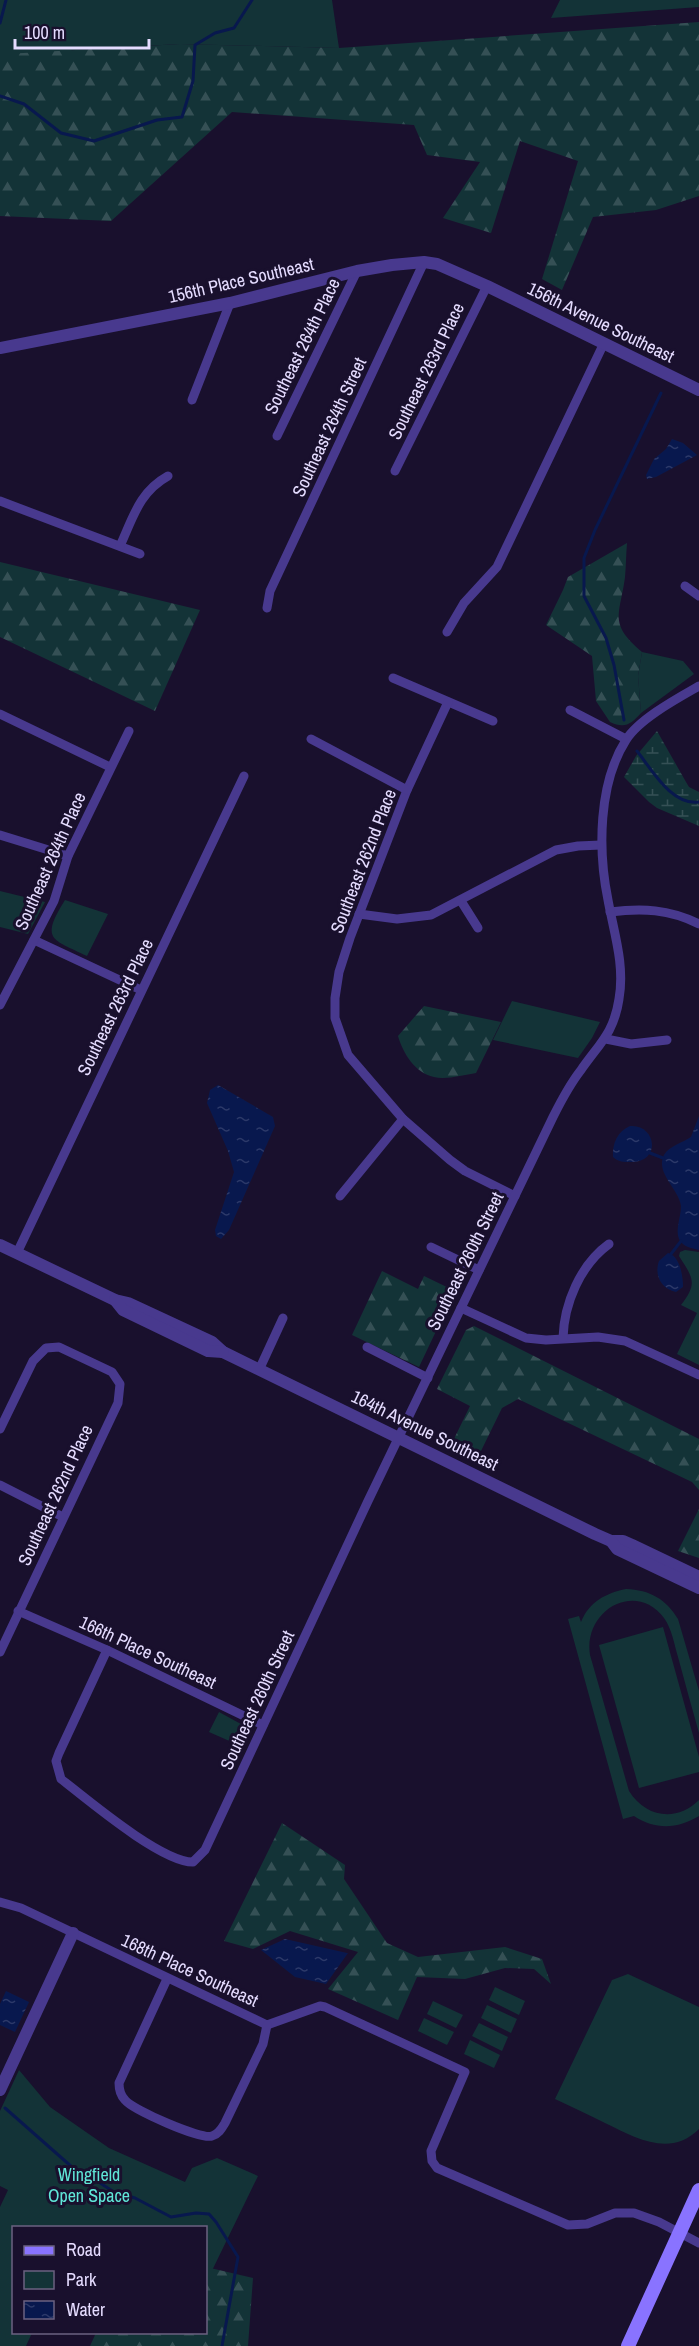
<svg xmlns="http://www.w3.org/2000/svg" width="699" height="2346" font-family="'Archivo Narrow',sans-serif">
<defs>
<pattern id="forest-firs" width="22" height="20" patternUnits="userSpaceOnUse" patternTransform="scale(1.5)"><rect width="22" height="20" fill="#133337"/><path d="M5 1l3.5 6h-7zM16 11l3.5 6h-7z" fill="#355055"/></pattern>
<pattern id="wetland-marsh" width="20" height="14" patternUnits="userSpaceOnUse" patternTransform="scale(1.5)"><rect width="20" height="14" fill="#133337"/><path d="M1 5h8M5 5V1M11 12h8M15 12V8" fill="none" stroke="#355055"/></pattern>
<pattern id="water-ripples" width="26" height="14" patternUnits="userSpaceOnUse" patternTransform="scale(1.5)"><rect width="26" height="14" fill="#08184e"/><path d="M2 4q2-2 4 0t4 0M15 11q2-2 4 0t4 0" fill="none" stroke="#2c3969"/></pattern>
</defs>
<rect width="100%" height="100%" fill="#19102d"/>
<g fill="#133337">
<polygon points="0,0 332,0 339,48 180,44 72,50 0,149"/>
<polygon points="560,0 699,0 699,7 551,18"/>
<polygon points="642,652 683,661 694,674 641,713 638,676"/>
<polygon points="0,891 45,902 28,934 0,927"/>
<path d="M 65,900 L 108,914 L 87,956 C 52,939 40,940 65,900 Z"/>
<polygon points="512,1001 600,1022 592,1038 578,1058 493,1040"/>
<path d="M 685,1250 L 699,1252 L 699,1365 L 677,1354 L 697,1313 L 681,1305 C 698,1283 693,1278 679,1256 L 680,1252 Z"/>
<path d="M 626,1589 C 650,1590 666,1599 678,1619 L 699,1691 L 699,1733 C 692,1708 685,1683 678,1657 C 674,1644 672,1629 664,1618 C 636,1580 583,1610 590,1655 L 629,1791 C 646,1818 677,1822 699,1800 L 699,1816 C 678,1829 655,1830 634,1816 L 623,1819 L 568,1619 L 579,1616 L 581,1622 C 589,1602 606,1593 626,1589 Z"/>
<polygon points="663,1627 699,1757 699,1772 639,1788 599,1645"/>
<polygon points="219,1712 250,1729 243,1747 209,1732"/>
<path d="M 628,1974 L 699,2007 L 699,2129 C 670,2158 636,2138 605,2123 C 589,2115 572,2107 555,2099 L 612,1980 Z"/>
<polygon points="495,1987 525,2001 519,2015 489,2000"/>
<polygon points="433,2001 463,2015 456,2028 427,2014"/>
<polygon points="487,2005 517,2019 511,2033 481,2018"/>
<polygon points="424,2018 454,2032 447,2045 418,2031"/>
<polygon points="479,2023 508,2037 502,2051 472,2036"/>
<polygon points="470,2040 500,2055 494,2068 464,2054"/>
<polygon points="19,2070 50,2107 109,2148 185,2182 192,2168 217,2158 258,2176 206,2283 206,2228 14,2228 14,2332 32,2333 26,2346 0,2346 0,2207 8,2190 0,2186 0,2111"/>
</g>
<g fill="url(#forest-firs)">
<polygon points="699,22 699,196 656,210 593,217 562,290 542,279 578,161 520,141 491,233 443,218 480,162 427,155 414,125 232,112 111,221 0,216 0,58 6,54 180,44 339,48"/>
<path d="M 627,543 C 626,554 626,566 625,577 C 620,615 608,623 642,652 L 638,676 L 641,713 C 631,724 625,729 610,722 L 596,701 L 592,656 L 546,625 L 563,590 L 568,577 Z"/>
<polygon points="0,562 200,610 155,711 0,637"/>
<path d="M 424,1006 L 501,1022 L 476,1073 C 463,1075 446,1080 434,1077 C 415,1073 403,1053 398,1036 Z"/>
<polygon points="382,1271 418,1289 424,1276 455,1291 419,1367 352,1335"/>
<polygon points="474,1326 699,1439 699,1490 692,1482 518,1399 502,1408 480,1453 453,1441 470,1406 437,1389 466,1330"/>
<polygon points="699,1509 699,1558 678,1551"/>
<polygon points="282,1823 345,1865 344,1879 387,1943 418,1957 505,1947 542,1959 551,1984 534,1969 505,1968 465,1979 417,1977 398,2020 328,1989 358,1952 290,1931 253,1949 224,1941"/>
<polygon points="206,2267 253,2278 248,2346 90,2346 96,2333 206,2332"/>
</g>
<polygon fill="url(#wetland-marsh)" points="657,731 686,782 689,787 699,792 699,826 657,808 649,802 624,777 636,756"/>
<g fill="url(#water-ripples)">
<polygon points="672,439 683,443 697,455 656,477 647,479 646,475 654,459 666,449"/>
<polygon points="218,1085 273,1117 275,1126 229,1230 221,1239 216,1236 215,1230 234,1172 228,1151 207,1103 210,1090"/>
<path d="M 699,1116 L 699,1250 C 691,1248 683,1247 679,1239 C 675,1229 681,1217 681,1206 C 679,1189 655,1173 664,1155 C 669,1146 684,1142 691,1137 Z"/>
<path d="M 630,1126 C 656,1124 662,1162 631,1162 C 623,1162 619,1162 613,1157 C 612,1143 618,1131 630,1126 Z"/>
<path d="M 668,1253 C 680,1256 683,1276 683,1287 L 676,1292 C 661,1289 654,1275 659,1261 Z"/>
<polygon points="285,1939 347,1953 348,1953 326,1984 295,1977 261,1950"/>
<polygon points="6,1991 29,2002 15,2032 0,2025 0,2004"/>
</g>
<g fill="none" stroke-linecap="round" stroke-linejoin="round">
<g stroke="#08184e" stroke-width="3">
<polyline points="0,23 6,0"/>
<polyline points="0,96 24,104 61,133 94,141 157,120 182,117 193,81 195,45 215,33 234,28 252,0"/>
<polyline points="624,720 614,665 606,638 584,596 584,558 595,530 661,393"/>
<path d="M 637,751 C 652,770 672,806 699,802"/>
<polyline points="650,1153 663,1158"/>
<polyline points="671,1254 681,1241"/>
<polyline points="5,2108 81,2175 97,2181 114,2192 135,2198 171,2217 196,2213 209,2214 216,2222 238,2257 222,2346"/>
</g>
<g stroke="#48398e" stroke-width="9">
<polyline points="192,400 230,303"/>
<polyline points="277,436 357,271"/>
<polyline points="395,471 487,286"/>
<polyline points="0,501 140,554"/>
<path d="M 120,546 C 133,518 139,492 168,476"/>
<polyline points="685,586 699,596"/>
<polyline points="267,608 270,591 424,262"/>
<polyline points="447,632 464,603 497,567 604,343"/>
<polyline points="393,678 493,721"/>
<polyline points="448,702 407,790 350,938 339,972 335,998 335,1018 348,1055 403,1119 450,1160 465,1171 515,1196"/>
<polyline points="570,710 626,739"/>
<polyline points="0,714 110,767"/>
<polyline points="311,739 407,790"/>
<polyline points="0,835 68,856"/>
<polyline points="461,901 478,928"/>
<path d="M 610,912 C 642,908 669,909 699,924"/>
<polyline points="359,914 397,919 431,915 556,850 578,846 601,845"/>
<polyline points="34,940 141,990"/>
<polyline points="0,1005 54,901 68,856 129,731"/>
<polyline points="606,1039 631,1044 667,1040"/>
<polyline points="340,1196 403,1119"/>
<polyline points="431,1247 479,1270"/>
<polyline points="17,1253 244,776"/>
<polyline points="461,1308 526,1338 546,1340 598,1337 625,1341 699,1375"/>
<path d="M 563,1338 C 564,1304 580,1265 609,1244"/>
<polyline points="367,1347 428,1378"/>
<polyline points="259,1370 283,1318"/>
<polyline points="0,1429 33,1361 46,1348 59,1347 112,1372 120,1384 118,1403 0,1652"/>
<polyline points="0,1485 63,1517"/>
<polyline points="18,1611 107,1650 263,1725"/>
<path d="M 107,1650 L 59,1753 L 56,1761 L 61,1779 C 88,1800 161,1862 193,1862 L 205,1850 L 368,1501 L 553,1117 C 561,1101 570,1084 581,1070 C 599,1044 614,1033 619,999 C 625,965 614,933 608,900 C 598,851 598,784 626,740 C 639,719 678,698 699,686"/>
<polyline points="0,1902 21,1908 267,2025 320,2006 325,2007 465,2072 431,2151 432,2161 437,2168 568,2225 587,2224 615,2213 634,2213 659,2222 699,2243"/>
<path d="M 167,1979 L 119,2083 C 119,2090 120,2095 125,2100 C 133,2110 201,2140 212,2136 C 219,2134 222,2128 225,2123 L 263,2044 L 267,2025"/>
</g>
<g stroke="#48398e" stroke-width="12">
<polyline points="0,348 230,303 357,271 392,265 424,262 437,264 487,286 699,390"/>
<polyline points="0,1245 115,1300 128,1303 212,1342 223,1352 595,1534 611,1541 623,1541 632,1545 699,1577"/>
<polyline points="115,1300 123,1310 208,1351 223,1352"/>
<polyline points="611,1541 617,1549 699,1588"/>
<polyline points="0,2090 73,1933"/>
</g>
<polyline stroke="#8973ff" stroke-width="14" points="628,2346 699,2190"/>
</g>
<g text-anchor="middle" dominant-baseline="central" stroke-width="6" stroke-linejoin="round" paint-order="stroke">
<g font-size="18" fill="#e5dcff" stroke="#19102d">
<text transform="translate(241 280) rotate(-13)">156th Place Southeast</text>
<text transform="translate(601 322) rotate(26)">156th Avenue Southeast</text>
<text transform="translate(302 346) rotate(-64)">Southeast 264th Place</text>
<text transform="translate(426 371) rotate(-64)">Southeast 263rd Place</text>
<text transform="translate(329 427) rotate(-65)">Southeast 264th Street</text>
<text transform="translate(50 861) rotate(-66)">Southeast 264th Place</text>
<text transform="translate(363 861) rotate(-69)">Southeast 262nd Place</text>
<text transform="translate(115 1007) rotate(-64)">Southeast 263rd Place</text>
<text transform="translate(465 1261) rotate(-64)">Southeast 260th Street</text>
<text transform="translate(425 1430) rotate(26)">164th Avenue Southeast</text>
<text transform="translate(55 1495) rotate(-65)">Southeast 262nd Place</text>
<text transform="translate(148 1652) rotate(25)">166th Place Southeast</text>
<text transform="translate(257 1700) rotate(-65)">Southeast 260th Street</text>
<text transform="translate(190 1970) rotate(25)">168th Place Southeast</text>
</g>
<g font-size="18" fill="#60e7d8" stroke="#19102d">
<text x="89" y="2174">Wingfield<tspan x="89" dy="21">Open Space</tspan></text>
</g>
</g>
<rect x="12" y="2226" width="195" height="108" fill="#19102d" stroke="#6b6281" stroke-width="1.5"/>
<rect x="24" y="2246" width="30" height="9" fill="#8973ff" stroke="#6b6281" stroke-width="1.5"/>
<text x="66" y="2256" font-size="18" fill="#e5dcff">Road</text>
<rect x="24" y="2271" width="30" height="18" fill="#133337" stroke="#6b6281" stroke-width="1.5"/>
<text x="66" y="2286" font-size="18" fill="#e5dcff">Park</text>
<rect x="24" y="2301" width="30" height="18" fill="url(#water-ripples)" stroke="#6b6281" stroke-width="1.5"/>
<text x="66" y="2316" font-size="18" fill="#e5dcff">Water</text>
<path d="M15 39v9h134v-9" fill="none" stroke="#e5dcff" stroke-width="3"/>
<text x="24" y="39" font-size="18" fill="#e5dcff" stroke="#19102d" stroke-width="4.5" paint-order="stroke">100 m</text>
</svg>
